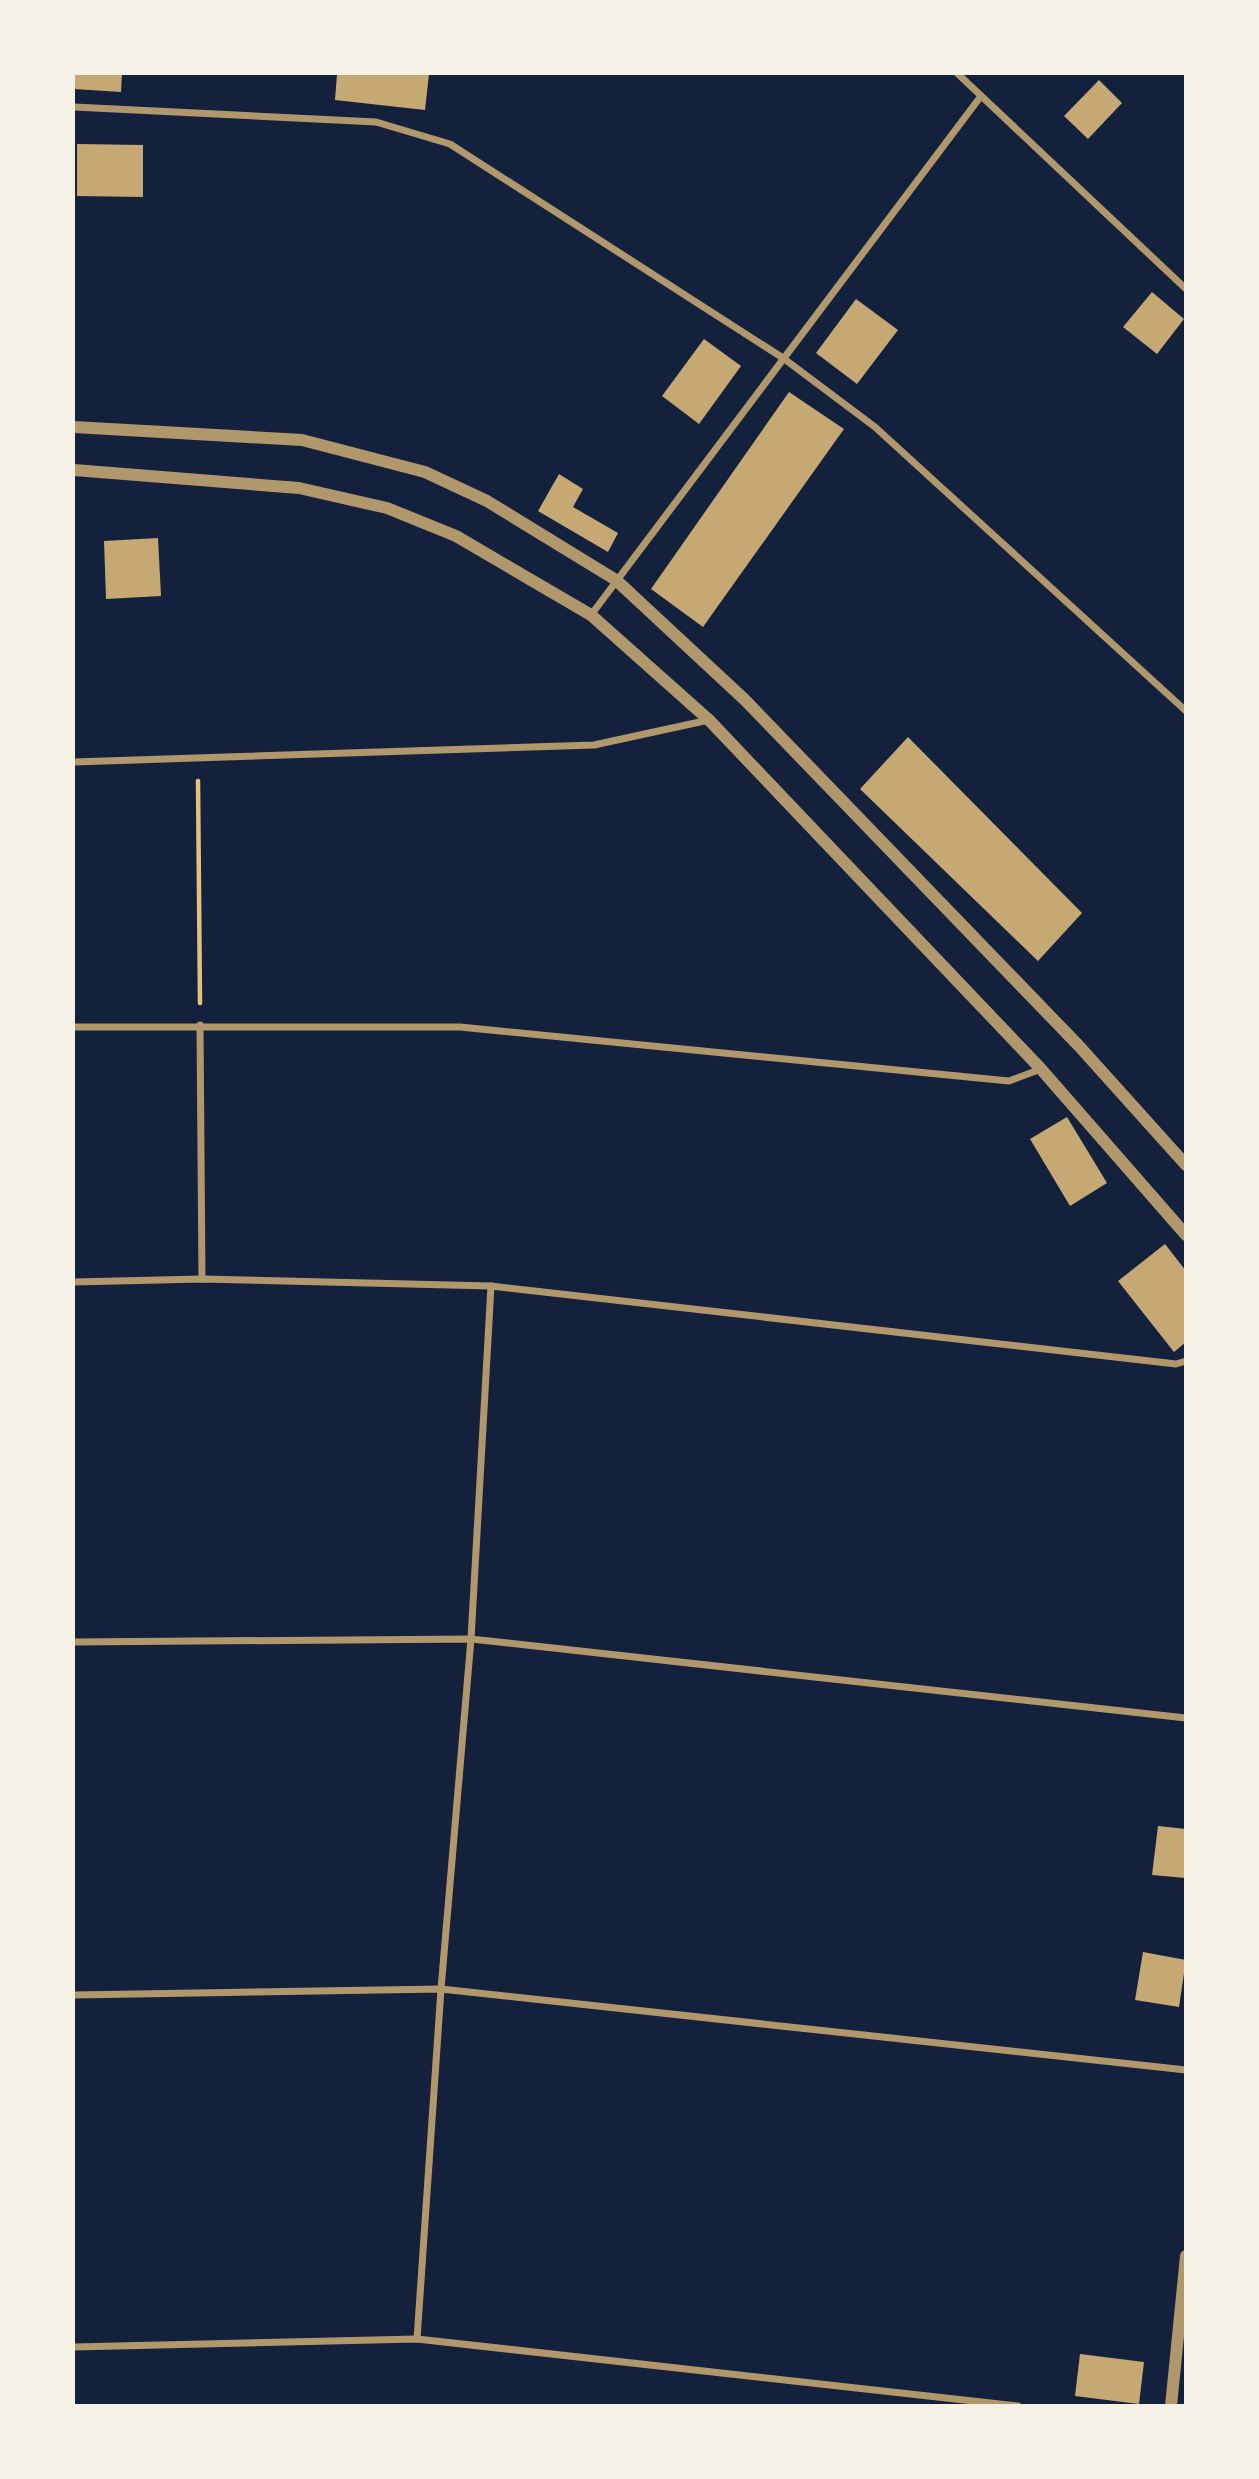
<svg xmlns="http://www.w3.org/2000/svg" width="1259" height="2479" font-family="Rubik,sans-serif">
<rect width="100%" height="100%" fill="#14213d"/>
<g fill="#c6a872">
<polygon points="74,74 122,74 121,92 74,89"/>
<polygon points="337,74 429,74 425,110 335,100"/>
<polygon points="1099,80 1122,103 1088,139 1064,116"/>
<polygon points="77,144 143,145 143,197 77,196"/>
<polygon points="1152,292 1184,319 1157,354 1123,327"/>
<polygon points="856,299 898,330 857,384 816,353"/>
<polygon points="704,339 741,366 699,424 662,396"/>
<polygon points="789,392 844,429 703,627 651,589"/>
<polygon points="559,474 583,489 573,507 618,533 608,552 538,511"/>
<polygon points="158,538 161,596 106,599 104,541"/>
<polygon points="908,737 1082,913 1038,961 860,789"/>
<polygon points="1067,1117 1107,1183 1070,1206 1030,1139"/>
<polygon points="1165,1244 1186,1271 1186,1342 1174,1352 1118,1281"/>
<polygon points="1158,1826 1186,1829 1186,1878 1152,1875"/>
<polygon points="1143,1952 1186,1960 1179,2007 1135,2000"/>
<polygon points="1080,2354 1144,2362 1139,2404 1075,2396"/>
</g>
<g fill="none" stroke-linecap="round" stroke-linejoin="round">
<polyline stroke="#e5c07b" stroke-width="4.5" points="198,781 200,1003"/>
<g stroke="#b1986c" stroke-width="7">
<polyline points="958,74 1186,289"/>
<polyline points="74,107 376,122 450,144 783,358 875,427 1186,711"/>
<polyline points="591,615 981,96"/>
<polyline points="74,762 594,745 709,720"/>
<polyline points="200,1025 202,1279"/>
<polyline points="74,1027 460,1027 1009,1081 1041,1069"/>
<polyline points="74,1282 202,1279 491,1286 1176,1364 1186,1361"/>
<polyline points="74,1642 471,1639 1186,1718"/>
<polyline points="74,1995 441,1989 1186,2070"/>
<polyline points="417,2339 441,1989 471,1639 491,1286"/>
<polyline points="74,2347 417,2339 1018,2406"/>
</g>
<g stroke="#b1986c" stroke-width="12">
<polyline points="74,427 302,440 425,472 487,501 616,580 745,700 1079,1046 1186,1165"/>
<polyline points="74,470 299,488 387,508 456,536 591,615 709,720 1041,1069 1186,1235"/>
<polyline points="1171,2406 1186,2256"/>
</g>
</g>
<rect width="1259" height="2479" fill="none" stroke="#f6f1e7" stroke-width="150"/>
</svg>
